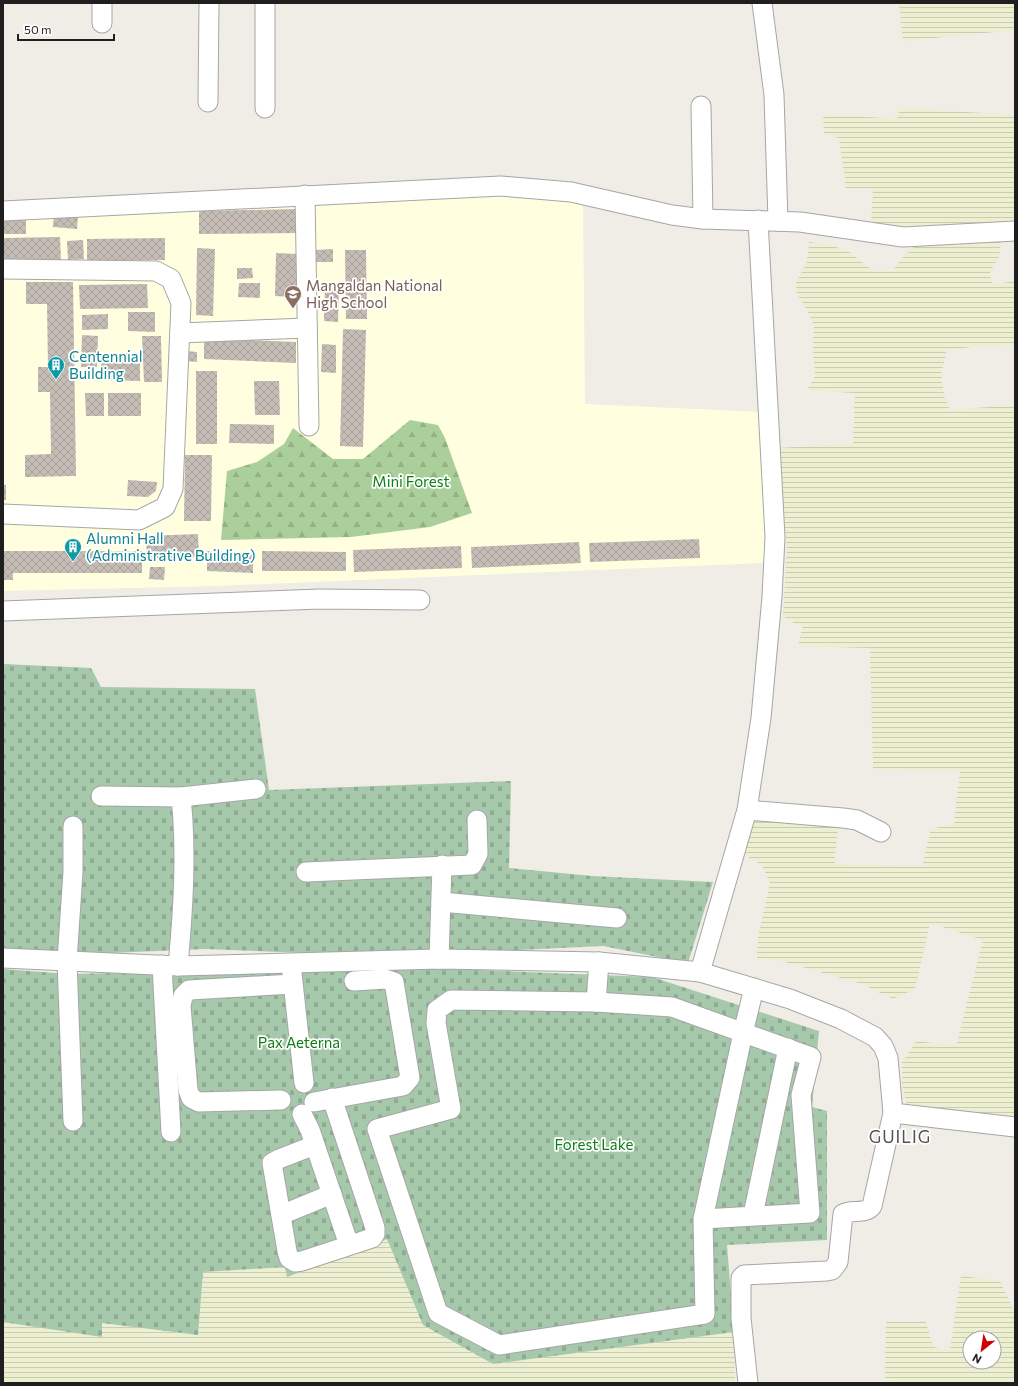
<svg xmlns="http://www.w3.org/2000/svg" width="1018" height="1386" font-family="Commissioner,sans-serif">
<defs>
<pattern id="farmland-rules" width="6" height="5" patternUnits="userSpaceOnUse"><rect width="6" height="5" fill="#edefd1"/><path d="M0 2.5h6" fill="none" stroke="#cbccb3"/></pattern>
<pattern id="forest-firs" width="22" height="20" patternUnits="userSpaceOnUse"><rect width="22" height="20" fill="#abcf9a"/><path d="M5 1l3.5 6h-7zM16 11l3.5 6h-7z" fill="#93b184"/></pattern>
<pattern id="cemetery-stones" width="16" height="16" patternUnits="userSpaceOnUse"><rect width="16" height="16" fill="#a7c9ab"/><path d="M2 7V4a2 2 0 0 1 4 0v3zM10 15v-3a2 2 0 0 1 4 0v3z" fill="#8fac93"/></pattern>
<pattern id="building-cross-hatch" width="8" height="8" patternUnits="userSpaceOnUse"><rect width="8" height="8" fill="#c5bcb5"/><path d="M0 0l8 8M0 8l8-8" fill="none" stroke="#a9a19b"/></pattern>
</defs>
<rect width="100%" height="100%" fill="#f0ece6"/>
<polygon fill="#ffffe0" points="495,189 583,196 585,404 765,412 764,563 216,586 3,591 3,213"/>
<g fill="url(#farmland-rules)" fill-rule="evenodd">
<polygon points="899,3 1015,3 1015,30 903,41"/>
<polygon points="900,108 1015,115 1015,221 904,229 871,223 873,188 846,188 839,138 824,134 823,114 897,119"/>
<polygon points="996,236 1001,241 999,257 990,272 992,285 1015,281 1015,345 971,347 947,350 941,375 944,396 950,410 1015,405 1015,1118 907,1105 902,1084 902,1063 916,1041 956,1046 983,940 930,923 915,989 893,999 862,984 785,962 757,958 758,937 770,883 762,865 745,855 752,819 839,822 834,864 922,866 931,829 954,824 960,771 873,769 870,648 798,646 803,624 795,624 783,616 787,547 777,448 853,444 855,393 807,390 815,376 813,353 814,326 806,308 797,295 796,283 807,262 809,242 829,245 848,251 873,271 892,271 903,257 918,243"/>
<polygon points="387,1239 423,1325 493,1364 734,1332 735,1383 3,1383 3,1322 101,1336 102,1323 198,1335 203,1272 286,1267 287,1277"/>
<path d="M 961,1276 L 1000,1281 L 1015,1314 L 1015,1383 L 910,1383 L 885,1381 L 886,1321 L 926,1322 L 933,1347 L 950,1350 ZM 970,1338 L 994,1338 L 994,1362 L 970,1362 Z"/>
</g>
<polygon fill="url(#forest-firs)" points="410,420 438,425 445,438 472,513 430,527 351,537 221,540 227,471 257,462 284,444 293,428 333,459 363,459"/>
<g fill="url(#cemetery-stones)">
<polygon points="3,664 91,668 101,687 255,689 269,790 511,781 509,868 592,876 713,882 688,963 603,946 499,951 305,953 205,949 110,953 3,950"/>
<polygon points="404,967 652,977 819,1031 812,1107 827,1111 827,1240 727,1245 734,1332 493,1364 423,1325 387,1239 287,1277 285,1267 203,1272 198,1335 102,1323 102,1337 3,1322 3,969 69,974"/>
</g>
<g fill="url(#building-cross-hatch)">
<polygon points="297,209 298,233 199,234 199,211"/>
<polygon points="54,213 78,214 77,229 53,227"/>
<rect x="3" y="218" width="23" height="16"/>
<polygon points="60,237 61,261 3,262 3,238"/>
<polygon points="165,238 165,260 87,261 87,239"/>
<polygon points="83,240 84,259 68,260 67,241"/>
<polygon points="197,248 215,249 213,316 196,315"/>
<polygon points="333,249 333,262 316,262 316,250"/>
<polygon points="345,250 366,250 367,319 346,319"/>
<polygon points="276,253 297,254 296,297 275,296"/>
<polygon points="237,268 252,268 253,278 237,279"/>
<polygon points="26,282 73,282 76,476 25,477 25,455 51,454 50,392 38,392 38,367 48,367 47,304 26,304"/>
<polygon points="239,283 260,283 260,298 238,297"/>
<polygon points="147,284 148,308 80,309 79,285"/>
<polygon points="325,285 339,285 338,322 324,321"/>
<polygon points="128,312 155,312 155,332 128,331"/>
<polygon points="108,314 108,329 82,330 82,315"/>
<polygon points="343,329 366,330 363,447 340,446"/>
<polygon points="82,335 98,336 97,367 81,367"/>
<polygon points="142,336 161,336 162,382 144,382"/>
<polygon points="204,338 296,342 296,363 204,359"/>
<polygon points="322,344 336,345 336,373 321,372"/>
<polygon points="186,351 197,352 197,362 186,361"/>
<polygon points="122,353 140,353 140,381 101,380 101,358 121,359"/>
<rect x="196" y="371" width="21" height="73"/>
<polygon points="254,381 279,381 280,415 255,415"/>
<polygon points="85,393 104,393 104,416 86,416"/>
<rect x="108" y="393" width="33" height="23"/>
<polygon points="230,424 274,425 274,444 229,443"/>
<polygon points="185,455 212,455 211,521 184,521"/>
<polygon points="128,480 157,482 156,491 148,497 127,496"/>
<rect x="3" y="485" width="3" height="15"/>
<polygon points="198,534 199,557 147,559 146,536"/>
<polygon points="699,539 700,558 590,562 589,543"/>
<polygon points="579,542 581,563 472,568 471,547"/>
<polygon points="461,546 462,568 354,572 353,550"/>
<polygon points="3,551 142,551 142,573 13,573 13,580 3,580"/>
<polygon points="207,551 253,553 253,573 207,571"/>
<polygon points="262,551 346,552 346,571 262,571"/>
<polygon points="150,567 165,567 164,580 149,579"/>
</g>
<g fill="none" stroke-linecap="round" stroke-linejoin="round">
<defs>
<g id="minor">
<polyline points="102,3 102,23"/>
<polyline points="265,3 265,108"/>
<polyline points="762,3 774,95 778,221"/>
<polyline points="208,102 209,3"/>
<polyline points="701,106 703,219"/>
<polyline points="305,195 309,426"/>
<polyline points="3,211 501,186 571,192 672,215 703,219 800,222 903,237 1015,231"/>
<polyline points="3,269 156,271 171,279 181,303 173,489 165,507 139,520 3,514"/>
<polyline points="180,333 307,328"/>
<polyline points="3,611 320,599 420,600"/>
<path d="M 101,796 L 181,797 C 187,853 183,910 178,966"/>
<polyline points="181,797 256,789"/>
<polyline points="747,810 843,818 857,820 881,832"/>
<polyline points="306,872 472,865 478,854 477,820"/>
<polyline points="441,902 617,918"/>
<polyline points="3,958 178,966 439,959 599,962 700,972 790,999 841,1019 875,1037 883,1046 888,1058 893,1113 1015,1127"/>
<polyline points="439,959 442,865"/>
<polyline points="162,965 171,1132"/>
<polyline points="700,972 747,810 761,718 772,597 775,537 758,220"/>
<polyline points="292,973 304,1083"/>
<polyline points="596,1002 599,962"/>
<polyline points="281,1100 199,1102 191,1098 188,1090 181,1006 183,996 189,990 293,984"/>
<polyline points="314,1102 403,1086 410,1078 394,982 385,979 354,981"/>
<polyline points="302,1114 310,1130 349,1245"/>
<polyline points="73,1121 67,961 73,872 73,826"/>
<polyline points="315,1145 279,1159 272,1163 287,1251 289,1258 295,1262 302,1261 372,1238 375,1234 375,1228 332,1098"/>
<polyline points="281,1215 332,1194"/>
<polyline points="753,1215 788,1048"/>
<polyline points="703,1219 810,1213 801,1095 811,1057 672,1007 596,1002 451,1000 437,1010 436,1023 451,1109 377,1129 438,1313 499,1345 705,1314 703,1219 743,1033 754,988"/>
<path d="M 748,1383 L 741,1318 L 741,1278 L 744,1275 L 827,1271 L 832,1270 L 838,1262 L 843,1214 C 852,1209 865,1215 872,1206 L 893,1113"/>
</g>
</defs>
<use href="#minor" stroke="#a6a6a6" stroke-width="21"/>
<use href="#minor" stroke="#fff" stroke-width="19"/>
</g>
<defs>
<symbol id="school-pin" viewBox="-11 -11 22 30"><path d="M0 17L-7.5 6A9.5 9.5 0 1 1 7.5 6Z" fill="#8d6e63" stroke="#fff"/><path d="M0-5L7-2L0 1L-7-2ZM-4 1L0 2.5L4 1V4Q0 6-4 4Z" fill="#fff"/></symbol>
<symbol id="building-pin" viewBox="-11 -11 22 30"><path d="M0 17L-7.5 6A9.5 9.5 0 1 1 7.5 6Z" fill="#0f9aa8" stroke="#fff"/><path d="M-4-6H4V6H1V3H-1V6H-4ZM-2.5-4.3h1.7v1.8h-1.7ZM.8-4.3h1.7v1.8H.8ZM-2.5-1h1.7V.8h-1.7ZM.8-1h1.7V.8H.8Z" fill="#fff"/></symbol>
</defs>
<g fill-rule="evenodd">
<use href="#school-pin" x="283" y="284" width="20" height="27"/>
<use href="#building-pin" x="46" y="355" width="20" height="27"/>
<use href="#building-pin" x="63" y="537" width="20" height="27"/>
</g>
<g text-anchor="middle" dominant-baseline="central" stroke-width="3.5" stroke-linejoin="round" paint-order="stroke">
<g font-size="15" fill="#785e54" stroke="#fff" text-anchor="start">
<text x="306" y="285">Mangaldan National<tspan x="306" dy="17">High School</tspan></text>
</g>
<g font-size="15" fill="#0d838f" stroke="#fff" text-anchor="start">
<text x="69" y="356">Centennial<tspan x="69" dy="17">Building</tspan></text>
<text x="86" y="538">Alumni Hall<tspan x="86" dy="17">(Administrative Building)</tspan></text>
</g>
<g font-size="15" fill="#0c7f14" stroke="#fff">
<text x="411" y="481">Mini Forest</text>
<text x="299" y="1042">Pax Aeterna</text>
<text x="594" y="1144">Forest Lake</text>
</g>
<g font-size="17" letter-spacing="1" fill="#525252" stroke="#fff">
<text x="900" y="1136">GUILIG</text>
</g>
</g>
<rect width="1018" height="1386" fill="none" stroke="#1f1f1f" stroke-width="8"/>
<g transform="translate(982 1350) rotate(210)"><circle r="19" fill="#ffffff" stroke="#a5a5a5"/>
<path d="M0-3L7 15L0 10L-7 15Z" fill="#ce0003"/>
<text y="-6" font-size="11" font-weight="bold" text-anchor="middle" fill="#1f1f1f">N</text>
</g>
<path d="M18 34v6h96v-6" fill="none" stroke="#1f1f1f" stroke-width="2"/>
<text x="24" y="34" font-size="12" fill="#1f1f1f" stroke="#ffffff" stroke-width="3" paint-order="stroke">50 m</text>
</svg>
